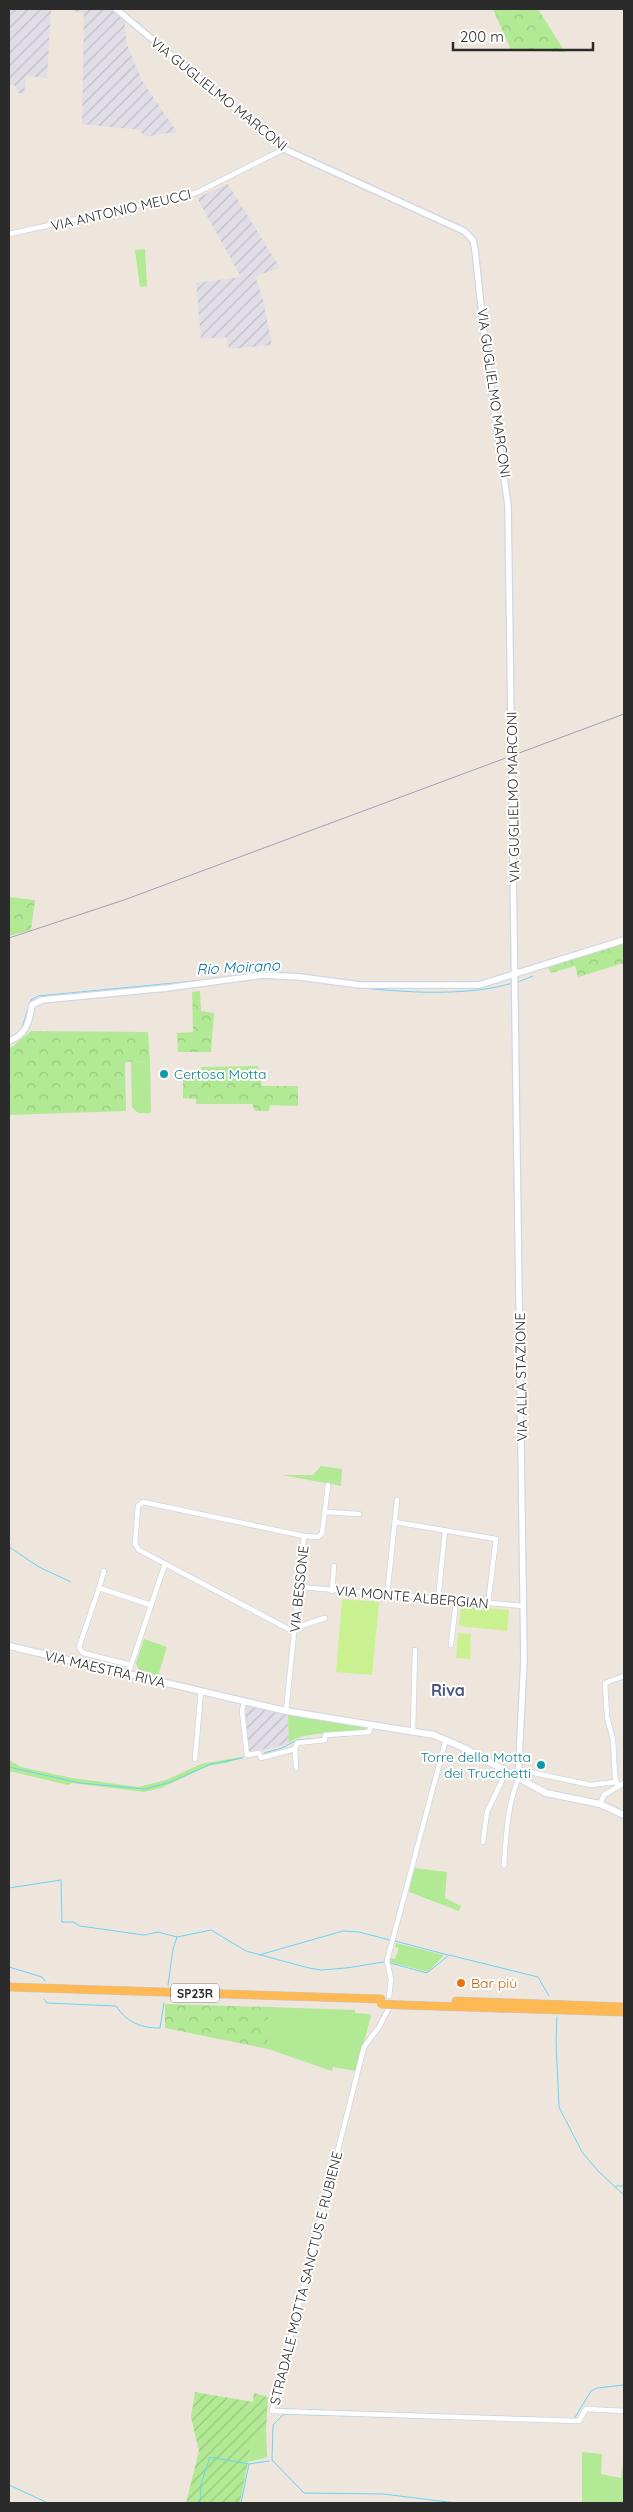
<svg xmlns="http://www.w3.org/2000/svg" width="633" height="2512" font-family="Quicksand,sans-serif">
<defs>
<pattern id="industrial-furrows" width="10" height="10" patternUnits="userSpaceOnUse" patternTransform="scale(1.25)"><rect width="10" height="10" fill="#e0dde6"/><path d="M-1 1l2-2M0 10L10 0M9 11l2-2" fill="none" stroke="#c0bec5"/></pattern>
<pattern id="forest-crowns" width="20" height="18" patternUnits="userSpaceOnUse" patternTransform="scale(1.25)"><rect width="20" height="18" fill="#b2e994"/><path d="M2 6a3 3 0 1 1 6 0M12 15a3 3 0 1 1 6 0" fill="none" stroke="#99c880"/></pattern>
<pattern id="garden-furrows" width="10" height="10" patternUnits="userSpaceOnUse" patternTransform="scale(1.25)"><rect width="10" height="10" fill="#b2e994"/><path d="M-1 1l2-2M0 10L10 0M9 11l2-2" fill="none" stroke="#99c880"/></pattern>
</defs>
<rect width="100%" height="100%" fill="#eee6dc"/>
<g fill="url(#industrial-furrows)">
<polygon points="9,9 51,9 47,78 26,76 24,94 18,93 16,86 9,84"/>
<polygon points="67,9 112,9 124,18 127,45 143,82 177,132 143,137 141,130 82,124 84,14"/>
<polygon points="228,184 280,268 255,276 263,300 272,345 229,349 226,337 201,339 196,283 241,277 197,198"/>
<polygon points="245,1704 288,1714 289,1743 268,1749 248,1751"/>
</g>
<g fill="#b2e994">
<polygon points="145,249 147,286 140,287 135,250"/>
<polygon points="150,1061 151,1113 138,1113 132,1107 131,1062"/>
<polygon points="321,1466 342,1469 341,1486 282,1475 313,1475"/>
<polygon points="144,1639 167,1647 158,1676 139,1670 136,1663"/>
<path d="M 288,1714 L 367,1728 C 343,1739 310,1727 289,1743 Z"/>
<polygon points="246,1756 226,1763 208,1766 161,1788 144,1792 72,1783 68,1785 9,1771 9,1760 21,1767 72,1778 138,1787 166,1780 201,1764"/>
<polygon points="414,1868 447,1872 445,1898 461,1906 459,1911 409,1892"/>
<polygon points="396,1943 444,1955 428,1972 390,1962 390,1958 395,1959 399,1948 395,1947"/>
<polygon points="268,2007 355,2010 355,2013 369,2014 371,2016 356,2071 333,2067 332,2071 268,2049"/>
<polygon points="266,2429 267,2457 248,2462 251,2446"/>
<polygon points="582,2452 602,2454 601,2474 621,2478 624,2454 624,2503 582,2502"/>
</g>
<g fill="url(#forest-crowns)">
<polygon points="493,9 538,9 565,52 511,50"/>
<polygon points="9,897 35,900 31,930 9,936"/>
<polygon points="624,943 624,963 578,977 575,966 551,973 548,967"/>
<polygon points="200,991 201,1011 214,1013 211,1052 178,1052 177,1033 193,1032 192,992"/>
<polygon points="31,1031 148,1032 150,1061 125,1062 126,1111 9,1115 9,1047 12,1047"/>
<polygon points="258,1066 262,1086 298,1086 298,1106 270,1105 269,1111 255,1111 252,1104 196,1104 196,1099 183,1098 183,1077 201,1076 201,1067"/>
<polygon points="165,2004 268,2007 268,2049 165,2028"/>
</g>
<polygon fill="url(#garden-furrows)" points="195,2392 253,2402 254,2393 268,2397 266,2429 251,2446 240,2503 186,2503 199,2451 191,2417"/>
<g fill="#c9f18f">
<polygon points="342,1599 379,1602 372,1675 336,1672"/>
<polygon points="461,1606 509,1610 507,1631 459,1626"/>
<polygon points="458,1633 471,1634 470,1659 456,1658"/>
</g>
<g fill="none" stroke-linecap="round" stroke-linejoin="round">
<g stroke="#67d3f9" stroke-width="1">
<polyline points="227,977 265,972"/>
<path d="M 316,982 C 374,990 456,1000 513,983"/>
<polyline points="518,982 533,976"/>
<polyline points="21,1030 31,1000 38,996 216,979"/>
<polyline points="9,1044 14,1042"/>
<polyline points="9,1547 39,1567 71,1582"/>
<polyline points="330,1737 346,1736"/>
<polyline points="264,1753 282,1748 297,1740 323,1738"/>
<polyline points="9,1767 80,1783 145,1789 171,1782 211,1764 243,1758"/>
<polyline points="9,1888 61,1880 62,1922 73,1922 80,1926 144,1935 158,1932 177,1937 211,1930 246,1951 309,1968 321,1970 346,1968 384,1962"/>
<polyline points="395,1941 448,1955"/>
<polyline points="259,1955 343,1931 359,1932 390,1940"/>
<polyline points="390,1963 427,1973 449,1955 538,1977 549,1996"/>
<polyline points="9,1967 42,1977 45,1981"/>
<polyline points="168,1985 173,1949 177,1937"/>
<path d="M 44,1999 L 47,2003 L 116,2006 C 127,2022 140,2028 160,2028 L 164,2003"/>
<polyline points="557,2017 556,2041 559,2107 582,2152 599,2172 624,2195"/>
<polyline points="616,2186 624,2186"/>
<polyline points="284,2409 550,2418"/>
<polyline points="574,2419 591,2391 597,2388 624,2385"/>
<polyline points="9,2485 48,2503"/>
<polyline points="200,2503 201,2484 210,2457 249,2464"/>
<polyline points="241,2503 249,2464 269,2461"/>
<polyline points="456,2503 383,2494 304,2493 272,2460 273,2425 284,2414 489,2420"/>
</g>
<defs>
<g id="minor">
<polyline points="9,234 196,193 284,149"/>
<polyline points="325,1512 359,1514"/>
<polyline points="395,1522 496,1539 488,1604"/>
<polyline points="9,1541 9,1543"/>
<polyline points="300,1587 524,1606"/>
<polyline points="99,1588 104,1571"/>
<polyline points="332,1591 334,1566"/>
<polyline points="387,1596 397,1500"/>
<polyline points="438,1600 445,1531"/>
<polyline points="295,1628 325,1618"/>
<polyline points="294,1632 139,1550 135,1544 138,1506 143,1502 304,1536"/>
<polyline points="451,1645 456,1602"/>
<polyline points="131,1665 83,1653 79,1647 99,1588 151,1605"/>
<polyline points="128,1674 165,1564"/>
<polyline points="244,1701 242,1711 247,1755 259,1753 261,1758 295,1749 297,1743 325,1740 325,1735 369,1732 371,1726"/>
<polyline points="286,1711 304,1536 318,1537 322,1534 328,1485"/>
<polyline points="413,1732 415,1650"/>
<polyline points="295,1749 296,1768"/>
<polyline points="195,1759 201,1691"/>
<polyline points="520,1770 591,1785 616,1782"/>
<polyline points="618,1787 615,1777 613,1740 607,1717 605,1683 624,1676"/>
<polyline points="600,1804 604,1795 624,1783"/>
<polyline points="483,1842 487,1812 506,1772"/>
<path d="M 504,1866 C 506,1836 507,1807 518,1779"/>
<polyline points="389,1996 391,1979 387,1961 446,1739"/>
<polyline points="389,2008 379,2027 364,2047 272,2411 579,2421 586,2409 624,2411"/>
</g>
<g id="tertiary">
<polyline points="116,9 284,149 464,231 473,240 475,250 487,361 508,505 524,1660 518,1779"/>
<path d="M 9,1041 C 26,1035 29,1023 32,1005 L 42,1000 L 167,988 L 263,975 L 300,977 L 360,985 L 479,985 L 624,940"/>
</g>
<polyline id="secondary" points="9,1646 286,1711 434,1735 464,1748 546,1793 600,1804 624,1815"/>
<g id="trunk">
<polyline points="9,1987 381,1999"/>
<polyline points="456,2001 624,2007"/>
<polyline points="401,2005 624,2012"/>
</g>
</defs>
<use href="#minor" stroke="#d1d5e5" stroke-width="6"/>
<use href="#tertiary" stroke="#d1d5e5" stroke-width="8"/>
<use href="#secondary" stroke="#d1d5e5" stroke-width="8"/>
<use href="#trunk" stroke="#c8c8c8" stroke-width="9"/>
<use href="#minor" stroke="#fff" stroke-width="4.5"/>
<use href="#tertiary" stroke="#fff" stroke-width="5.5"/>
<use href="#secondary" stroke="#fff" stroke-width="6"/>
<use href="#trunk" stroke="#feb854" stroke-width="8"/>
<polyline stroke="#9ea2b7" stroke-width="1" points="9,938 124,900 624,714"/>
<defs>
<polyline id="trunk-bridge" points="381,2004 401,2005"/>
</defs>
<use href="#trunk-bridge" stroke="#c8c8c8" stroke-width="9" stroke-linecap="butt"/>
<use href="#trunk-bridge" stroke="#feb854" stroke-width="8"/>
</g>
<g fill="#0f9aa8" stroke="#fff" stroke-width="2">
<circle cx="164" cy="1074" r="5"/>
<circle cx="541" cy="1765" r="5"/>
</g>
<circle fill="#e8710a" stroke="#fff" stroke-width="2" cx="461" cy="1983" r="5"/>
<g text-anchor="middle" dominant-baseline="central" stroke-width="4" stroke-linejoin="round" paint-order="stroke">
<rect fill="#fff" stroke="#6b6b6b" stroke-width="1" x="171" y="1983.5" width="48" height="19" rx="4"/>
<g font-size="12" font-weight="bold" fill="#2b2b2b">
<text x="195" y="1993">SP23R</text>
</g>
<g font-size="14" fill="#2b2b2b" stroke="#fff">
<text transform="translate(219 94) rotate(39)">VIA GUGLIELMO MARCONI</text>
<text transform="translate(121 210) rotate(-13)">VIA ANTONIO MEUCCI</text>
<text transform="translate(494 393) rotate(82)">VIA GUGLIELMO MARCONI</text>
<text transform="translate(513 797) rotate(-91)">VIA GUGLIELMO MARCONI</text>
<text transform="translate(521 1377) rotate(-91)">VIA ALLA STAZIONE</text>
<text transform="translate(299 1589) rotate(-84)">VIA BESSONE</text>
<text transform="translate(412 1597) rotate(5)">VIA MONTE ALBERGIAN</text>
<text transform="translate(105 1669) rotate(13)">VIA MAESTRA RIVA</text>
<text transform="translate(306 2278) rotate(-76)">STRADALE MOTTA SANCTUS E RUBIENE</text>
</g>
<g font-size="14" fill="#0d838f" stroke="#fff" text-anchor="start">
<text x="174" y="1074">Certosa Motta</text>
<text x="531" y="1757" text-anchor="end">Torre della Motta<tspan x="531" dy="16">dei Trucchetti</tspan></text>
</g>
<g font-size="14" fill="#c56008" stroke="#fff" text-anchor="start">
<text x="471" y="1983">Bar più</text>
</g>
<g font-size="15" font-style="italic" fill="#0271a8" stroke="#fff">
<text transform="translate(238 967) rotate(-3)">Rio Moirano</text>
</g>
<g font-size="16" font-weight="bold" fill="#475280" stroke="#fff">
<text x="448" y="1690">Riva</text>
</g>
</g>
<rect width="633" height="2512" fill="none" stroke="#2b2b2b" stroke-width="20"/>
<path d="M453 42v8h140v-8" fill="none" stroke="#2b2b2b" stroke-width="2.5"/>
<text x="460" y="42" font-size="15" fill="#2b2b2b" stroke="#ffffff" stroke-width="4" paint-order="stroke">200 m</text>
</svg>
